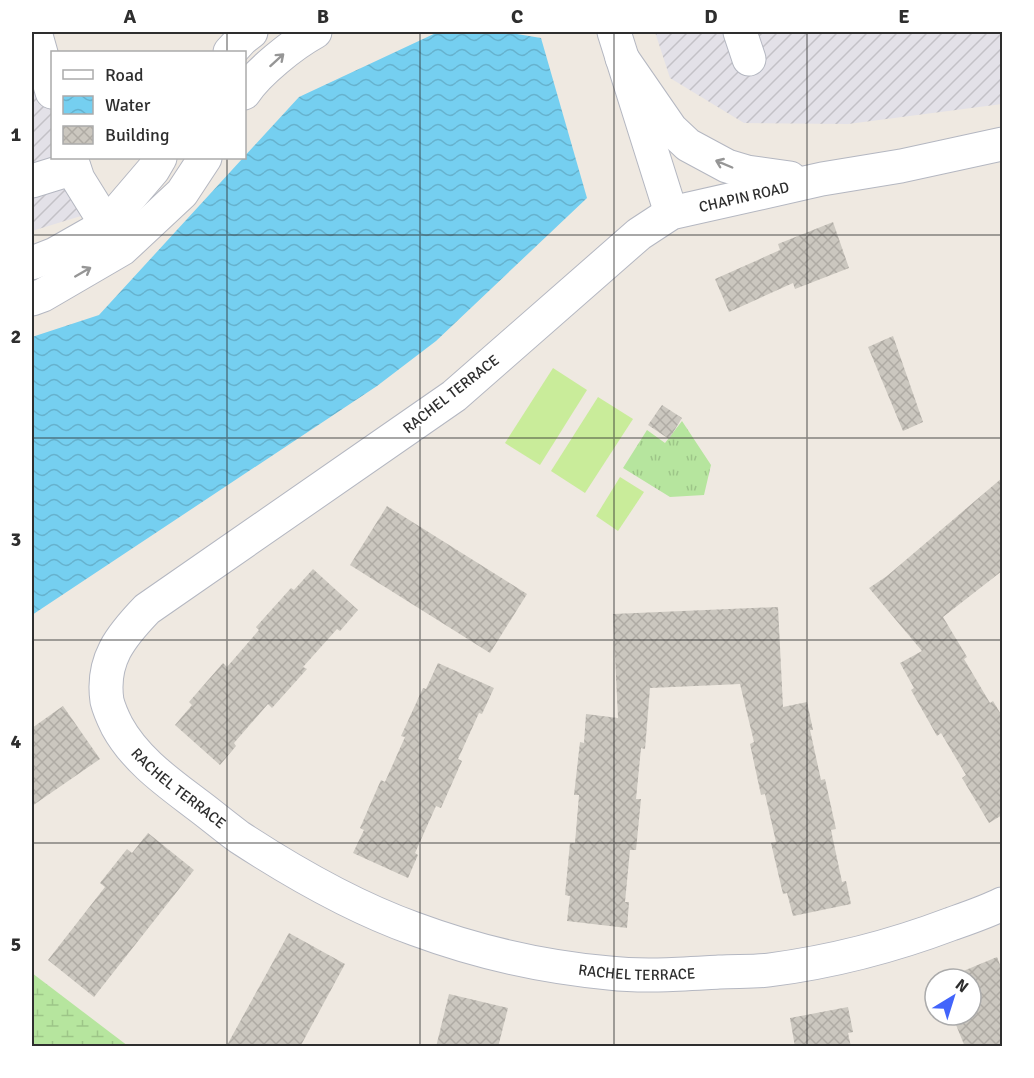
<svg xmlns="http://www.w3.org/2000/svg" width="1034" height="1078" font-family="Signika,sans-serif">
<defs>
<pattern id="industrial-furrows" width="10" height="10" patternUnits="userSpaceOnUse" patternTransform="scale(1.5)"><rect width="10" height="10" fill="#e3e1e8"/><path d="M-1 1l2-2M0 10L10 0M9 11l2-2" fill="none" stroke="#c3c1c7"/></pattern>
<pattern id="grass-tufts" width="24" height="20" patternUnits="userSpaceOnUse" patternTransform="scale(1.5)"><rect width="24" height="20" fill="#b6e59e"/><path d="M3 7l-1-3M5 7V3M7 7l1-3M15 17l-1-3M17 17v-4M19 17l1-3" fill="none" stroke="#9dc588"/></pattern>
<pattern id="wetland-marsh" width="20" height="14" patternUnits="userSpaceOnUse" patternTransform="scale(1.5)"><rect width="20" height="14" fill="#b6e59e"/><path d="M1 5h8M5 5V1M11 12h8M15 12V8" fill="none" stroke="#9dc588"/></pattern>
<pattern id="water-waves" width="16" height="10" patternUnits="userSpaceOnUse" patternTransform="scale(1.5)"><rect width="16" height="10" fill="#75cff0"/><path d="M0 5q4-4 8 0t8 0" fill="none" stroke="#66b2ce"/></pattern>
<pattern id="building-cross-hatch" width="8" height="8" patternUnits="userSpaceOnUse" patternTransform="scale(1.5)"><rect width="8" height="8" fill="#cbc7bf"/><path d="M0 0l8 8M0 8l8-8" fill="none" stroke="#afaba4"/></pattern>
</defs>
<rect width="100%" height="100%" fill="#efe9e1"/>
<g fill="url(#industrial-furrows)">
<polygon points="32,32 63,32 41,38 52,75 52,158 94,212 32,231"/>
<polygon points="655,32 1002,32 1002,104 848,124 744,123 670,78"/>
</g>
<polygon fill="url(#grass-tufts)" points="682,421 711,465 704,495 670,497 623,468 647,430 665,443"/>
<polygon fill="url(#wetland-marsh)" points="32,973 128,1046 32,1046"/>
<g fill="#c9ec9a">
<polygon points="553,368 587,390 540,465 505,443"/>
<polygon points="598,397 633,419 585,493 551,471"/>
<polygon points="620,477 644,492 618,531 596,516"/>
</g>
<polygon fill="url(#water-waves)" points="438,32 505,32 541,38 587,198 436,341 377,386 32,615 32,337 99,315 299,97"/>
<g fill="url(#building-cross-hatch)">
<polygon points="833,222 849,268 795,289 793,283 729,312 715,279 780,250 778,244"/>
<polygon points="893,336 923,422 903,431 868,347"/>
<polygon points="662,405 682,418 669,439 648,425"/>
<polygon points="1002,478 1002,571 943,617 967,657 964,659 990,703 993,701 1002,716 1002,815 989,823 962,778 966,775 941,733 937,736 911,690 914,688 900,663 922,651 869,588 887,576"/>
<polygon points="387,506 527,594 490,653 350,565"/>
<polygon points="313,569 358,610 340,631 337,629 303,667 307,669 272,708 268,704 234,743 236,746 220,765 175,725 192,705 189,702 223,663 227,667 259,630 256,627 291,588 294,590"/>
<polygon points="778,607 783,707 807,702 813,730 810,730 821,780 825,779 836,829 831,830 842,882 846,881 851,904 793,916 787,893 783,894 771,843 776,842 765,794 761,795 750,744 754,742 740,684 650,688 645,749 641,748 636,799 641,799 636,850 630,850 625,902 629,902 627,928 567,921 570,896 565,895 570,843 575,843 579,795 574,795 580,742 584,743 586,714 618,718 613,614"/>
<polygon points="438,663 494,688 482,714 479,713 458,759 462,761 441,808 436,806 415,853 418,855 408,878 353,853 364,830 360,828 381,780 385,782 405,737 401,736 423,688 426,689"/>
<polygon points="63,706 100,759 32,806 32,728"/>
<polygon points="148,833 194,870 94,997 48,960 105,887 100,883 127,849 132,853"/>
<polygon points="289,933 345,964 300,1047 226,1047"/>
<polygon points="997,957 1002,970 1002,1047 965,1047 952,1015 971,1015 971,979 944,979"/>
<polygon points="449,994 508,1008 498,1047 436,1047"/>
<polygon points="848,1007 853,1032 848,1033 851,1047 795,1047 790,1018"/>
</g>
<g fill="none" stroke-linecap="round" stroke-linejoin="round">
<defs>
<g id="minor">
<polyline points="35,32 52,92"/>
<polyline points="614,32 671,213"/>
<polyline points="740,32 749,59"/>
<polyline points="230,52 242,39 251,32"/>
<polyline points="622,58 671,129 688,145 727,166 747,172 790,178"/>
<path d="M 244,93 C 258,72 293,44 315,32"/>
<path id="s1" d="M 1002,144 L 901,166 L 822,179 L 671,213 L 639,234 L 454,396 L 147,609 C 121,636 101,660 107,701 C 109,709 113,718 117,726 C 135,759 166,781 195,803 C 210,814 224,826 239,837 C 294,873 353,907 415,929 C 477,952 543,967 609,973 C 645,977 683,974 719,972 C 736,971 753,972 769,970 C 831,962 893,946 951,924 C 968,918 986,912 1002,904"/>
<polyline points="71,158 78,179 116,240"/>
<polyline points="32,181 74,168"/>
<polyline points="32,263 55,254 106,225 153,170 160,158"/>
<polyline points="32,299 43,295 122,249 182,193 205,158"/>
</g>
</defs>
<use href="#minor" stroke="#b4b7c1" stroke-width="35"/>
<use href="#minor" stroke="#fff" stroke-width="33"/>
</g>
<defs><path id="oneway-shaft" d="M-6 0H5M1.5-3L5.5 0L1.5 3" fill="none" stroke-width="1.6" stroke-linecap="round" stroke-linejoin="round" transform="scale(1.5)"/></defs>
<g stroke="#969696">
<use href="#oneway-shaft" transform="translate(277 60) rotate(-42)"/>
<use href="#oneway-shaft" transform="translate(724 164) rotate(-157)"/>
<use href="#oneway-shaft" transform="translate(83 272) rotate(-30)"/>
</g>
<path fill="none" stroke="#2e2e2e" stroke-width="1.5" stroke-opacity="0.55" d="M 227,32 L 227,52M 420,32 L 420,1046M 614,32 L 614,1046M 807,32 L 807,1046M 227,158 L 227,1046M 32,235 L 1002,235M 32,438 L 1002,438M 32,640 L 1002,640M 32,843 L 1002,843"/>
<g text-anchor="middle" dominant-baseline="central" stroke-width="4.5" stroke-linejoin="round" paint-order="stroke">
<g font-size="15" fill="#2e2e2e" stroke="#fff">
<text transform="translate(744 197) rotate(-13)">CHAPIN ROAD</text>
<text transform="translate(451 394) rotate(-38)">RACHEL TERRACE</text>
<text stroke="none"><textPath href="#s1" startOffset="1216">RACHEL TERRACE</textPath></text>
<text stroke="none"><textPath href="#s1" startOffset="1720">RACHEL TERRACE</textPath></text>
</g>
</g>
<rect width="1034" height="1078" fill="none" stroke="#ffffff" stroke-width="66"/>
<rect x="51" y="51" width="195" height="108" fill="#ffffff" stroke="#ababab" stroke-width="1.5"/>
<rect x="63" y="70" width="30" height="9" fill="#ffffff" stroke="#ababab" stroke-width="1.5"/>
<text x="105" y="81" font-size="18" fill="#2e2e2e">Road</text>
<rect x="63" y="96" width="30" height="18" fill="url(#water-waves)" stroke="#ababab" stroke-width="1.5"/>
<text x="105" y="111" font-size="18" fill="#2e2e2e">Water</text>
<rect x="63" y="126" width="30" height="18" fill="url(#building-cross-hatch)" stroke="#ababab" stroke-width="1.5"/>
<text x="105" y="141" font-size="18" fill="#2e2e2e">Building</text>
<g transform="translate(953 997) rotate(38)"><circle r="28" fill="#ffffff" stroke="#ababab" stroke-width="1.5"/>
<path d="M0-4.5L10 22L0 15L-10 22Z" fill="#4264fb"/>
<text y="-9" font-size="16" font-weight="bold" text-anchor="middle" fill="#2e2e2e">N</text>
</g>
<rect x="33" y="33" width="968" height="1012" fill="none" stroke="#2e2e2e" stroke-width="2"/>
<g font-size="20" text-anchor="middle" font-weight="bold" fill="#2e2e2e">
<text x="130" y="23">A</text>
<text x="323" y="23">B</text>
<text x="517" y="23">C</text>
<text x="711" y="23">D</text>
<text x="904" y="23">E</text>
<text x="16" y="141">1</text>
<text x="16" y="343">2</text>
<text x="16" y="546">3</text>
<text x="16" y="748">4</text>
<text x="16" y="951">5</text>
</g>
</svg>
